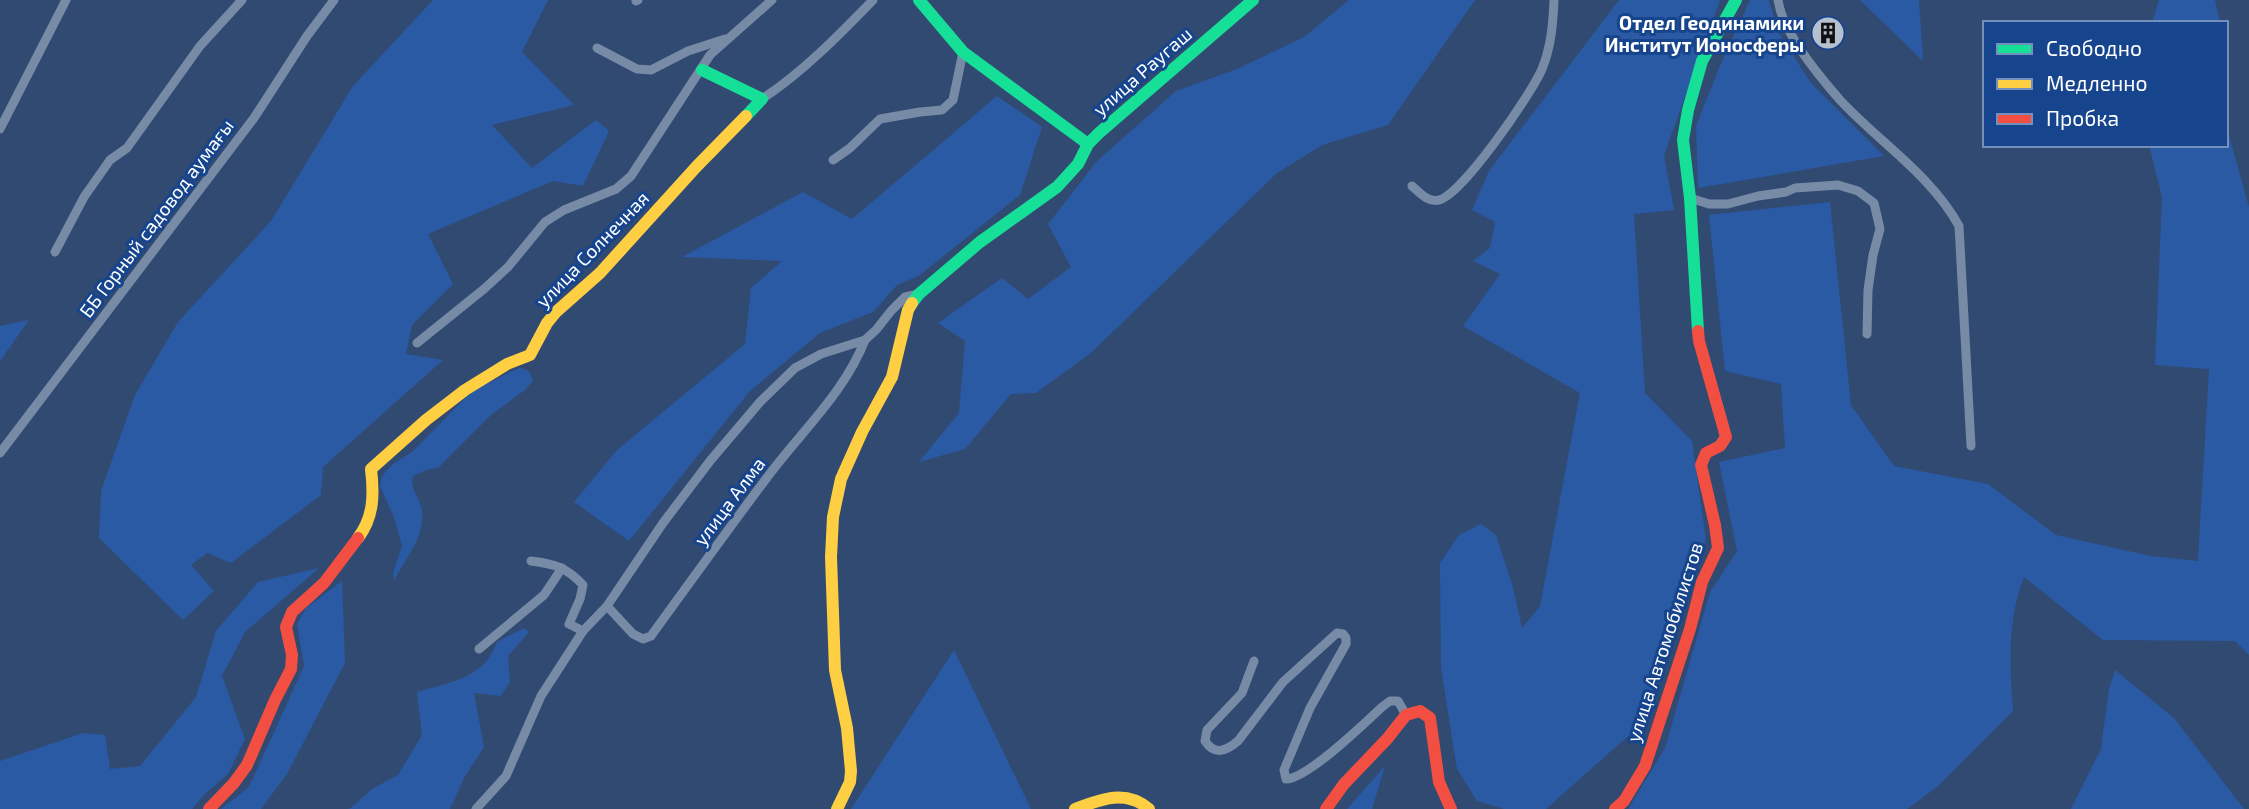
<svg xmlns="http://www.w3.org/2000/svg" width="2249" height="809" font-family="'Exo 2',sans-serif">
<rect width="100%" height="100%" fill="#314a72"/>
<g fill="#2a5aa4">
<polygon points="433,0 548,0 522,52 574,105 492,125 532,168 596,120 609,131 583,186 553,181 428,234 453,284 412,325 406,354 443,360 323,467 321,495 231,563 207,553 191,565 214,591 183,620 99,538 101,491 135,395 178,322 271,221 353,86"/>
<polygon points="1349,0 1475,0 1388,125 1322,145 1277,173 1092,352 1036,393 1011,394 965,449 919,462 959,413 965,341 938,323 1002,278 1028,299 1071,267 1048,224 1097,161 1176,91 1237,69 1304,37"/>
<polygon points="1619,0 1720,0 1664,155 1674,210 1634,214 1645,393 1692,441 1706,539 1645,721 1546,809 1504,809 1477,801 1457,769 1441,668 1440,563 1459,535 1481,524 1496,535 1513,587 1522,628 1540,606 1580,393 1463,326 1500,274 1473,261 1490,248 1495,222 1472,210 1489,171"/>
<polygon points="1750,0 1769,0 1778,32 1811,83 1884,156 1698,188 1696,126 1719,68"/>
<polygon points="1860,0 1919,0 1923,61"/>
<polygon points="2159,0 2215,0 2220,23 2152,23"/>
<polygon points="997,96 1042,127 1020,195 920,275 897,285 873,312 820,333 750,391 629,541 574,502 616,451 745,344 751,288 782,261 682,257 803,192 852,219"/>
<path d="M 2226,125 L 2249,207 L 2249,655 L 2235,641 L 2103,640 L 2024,577 C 2007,620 2010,666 2013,711 L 1937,787 L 1907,809 L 1628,809 L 1665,748 L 1710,592 L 1737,551 L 1719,462 L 1785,448 L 1781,384 L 1725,371 L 1709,215 L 1830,202 L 1851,405 L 1894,466 L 1988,484 L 2056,535 L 2151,556 L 2198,561 L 2209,369 L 2155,365 L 2162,197 L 2149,145 L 2226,145 Z"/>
<polygon points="29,320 0,361 0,326"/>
<path d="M 519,368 C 529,369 530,372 533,381 L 525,390 L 492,414 L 438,468 L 426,470 L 413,476 C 409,489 421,499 422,512 C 425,537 405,559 394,581 L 393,573 L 402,546 L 394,517 L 380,486 L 382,476 L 393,464 L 412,452 L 466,397 L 482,386 Z"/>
<polygon points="319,568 245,632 222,676 245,739 228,774 205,794 192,809 0,809 0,761 83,733 105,735 110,769 140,766 196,697 216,631 258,582"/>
<polygon points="342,581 345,663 287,774 261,809 221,809 249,787 304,666 297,624 306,608"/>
<path d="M 524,628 L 529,632 L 508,656 L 510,682 L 501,696 L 474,693 L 484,747 L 465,776 L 450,809 L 347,809 L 351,808 L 372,789 L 398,775 L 422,735 L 417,692 C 450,682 484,679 497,642 Z"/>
<polygon points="954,650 1031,809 851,809"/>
<polygon points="2115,670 2174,718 2244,809 2071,809 2101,749 2109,689"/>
<polygon points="1385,766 1372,809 1347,809"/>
</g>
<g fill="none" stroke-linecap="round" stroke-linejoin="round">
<g stroke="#788ba6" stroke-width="9">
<path d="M 1778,0 C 1781,19 1790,33 1800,49 C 1812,67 1826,84 1840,100 C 1879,142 1931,175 1959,226 L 1971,446"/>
<polyline points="636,1 638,0"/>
<polyline points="597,48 637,69 651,70 688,51 725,39"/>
<path d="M 762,99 C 803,72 839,35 873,0"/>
<polyline points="0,129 66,0"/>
<polyline points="833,160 850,148 880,119 920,112 942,110 953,100 963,52"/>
<path d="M 1412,186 C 1419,192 1428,203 1439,200 C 1462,195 1532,93 1542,69 C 1551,47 1553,24 1554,0"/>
<polyline points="1690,198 1709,204 1728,204 1758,196 1786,192 1795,188 1838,185 1858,191 1874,203 1880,229 1873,255 1868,290 1867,334"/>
<polyline points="55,252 84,197 110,160 127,148 200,46 242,0"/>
<polyline points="417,343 484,289 508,267 545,222 564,210 616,189 631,176 710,55 772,0"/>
<polyline points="0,453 254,118 307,36 334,0"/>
<path d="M 531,561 C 555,564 566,567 583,585 L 580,599 L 569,624 L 583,631"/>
<path d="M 607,606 L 633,634 L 643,639 L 651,636 C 691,581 731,525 772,471 C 805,428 845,391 865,340"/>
<polyline points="479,649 544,595 562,568"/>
<path d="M 1254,661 L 1242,693 L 1207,730 L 1205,741 C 1215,756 1226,751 1238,741 L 1283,682 L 1337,633 L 1343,634 L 1346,638 L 1346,644 L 1310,708 L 1284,770 L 1286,779 C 1307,779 1365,723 1382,707 L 1390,701 L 1398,701 L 1406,715"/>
<polyline points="476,809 506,776 541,696 583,631 607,606 663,523 710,461 760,402 795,368 821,354 865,340 876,330 891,311 905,297 919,294"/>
</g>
<g stroke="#16e098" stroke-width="12">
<polyline points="919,0 963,52 1088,144"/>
<polyline points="702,70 762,99 746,116"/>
<polyline points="912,303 919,294 980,242 1057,187 1078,164 1088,144 1099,133 1253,0"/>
<polyline points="1698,331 1690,198 1683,140 1688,110 1702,61 1736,0"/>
</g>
<g stroke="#ffcf43" stroke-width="12">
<path d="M 358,538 C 374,517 374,494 371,469 L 426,420 L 465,390 L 507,364 L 530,355 L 547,323 L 556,312 L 600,273 L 697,166 L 746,116"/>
<polyline points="837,809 850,782 851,771 847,728 835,670 831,557 833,517 841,479 862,432 892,377 908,310 912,303"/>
<path d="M 1075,809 C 1101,799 1126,789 1149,809"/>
</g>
<g stroke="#f24e42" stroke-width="12">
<polyline points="209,809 234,783 247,765 275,700 291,669 292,655 286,627 292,612 324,583 358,538"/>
<polyline points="1326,809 1344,784 1387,739 1406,715 1420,711 1430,718 1439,782 1451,809"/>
<polyline points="1615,809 1624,801 1645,766 1690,629 1702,582 1718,548 1715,525 1701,465 1706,453 1720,446 1726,437 1699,341 1698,331"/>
</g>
</g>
<defs>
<symbol id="building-disc" viewBox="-11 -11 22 22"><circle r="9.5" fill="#b7c0ce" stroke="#16448d"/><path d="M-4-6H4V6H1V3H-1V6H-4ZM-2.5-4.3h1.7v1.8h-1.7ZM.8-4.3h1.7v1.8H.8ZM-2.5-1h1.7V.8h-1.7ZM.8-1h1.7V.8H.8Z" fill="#111"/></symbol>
</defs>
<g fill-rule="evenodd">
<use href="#building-disc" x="1809" y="14" width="38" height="38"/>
</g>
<g text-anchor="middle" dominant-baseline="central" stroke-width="6" stroke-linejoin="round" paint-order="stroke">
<g font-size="19" font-weight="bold" fill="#fff" stroke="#16448d" text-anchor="end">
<text x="1804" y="22">Отдел Геодинамики<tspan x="1804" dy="22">Институт Ионосферы</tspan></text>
</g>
<g font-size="19" fill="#fff" stroke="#16448d">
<text transform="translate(1142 71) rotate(-41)">улица Раугаш</text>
<text transform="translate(156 218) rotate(-53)">ББ Горный садовод аумағы</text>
<text transform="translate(592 249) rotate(-46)">улица Солнечная</text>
<text transform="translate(729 501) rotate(-53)">улица Алма</text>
<text transform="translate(1664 642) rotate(-72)">улица Автомобилистов</text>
</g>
</g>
<rect x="1983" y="21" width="245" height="126" fill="#16448d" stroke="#738fbb" stroke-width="2"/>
<rect x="1997" y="44" width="35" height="10" fill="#16e098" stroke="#738fbb" stroke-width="2"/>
<text x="2046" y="56" font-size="21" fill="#ffffff">Свободно</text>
<rect x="1997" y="79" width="35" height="10" fill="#ffcf43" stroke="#738fbb" stroke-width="2"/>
<text x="2046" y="91" font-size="21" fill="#ffffff">Медленно</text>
<rect x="1997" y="114" width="35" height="10" fill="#f24e42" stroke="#738fbb" stroke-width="2"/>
<text x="2046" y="126" font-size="21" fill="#ffffff">Пробка</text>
</svg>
